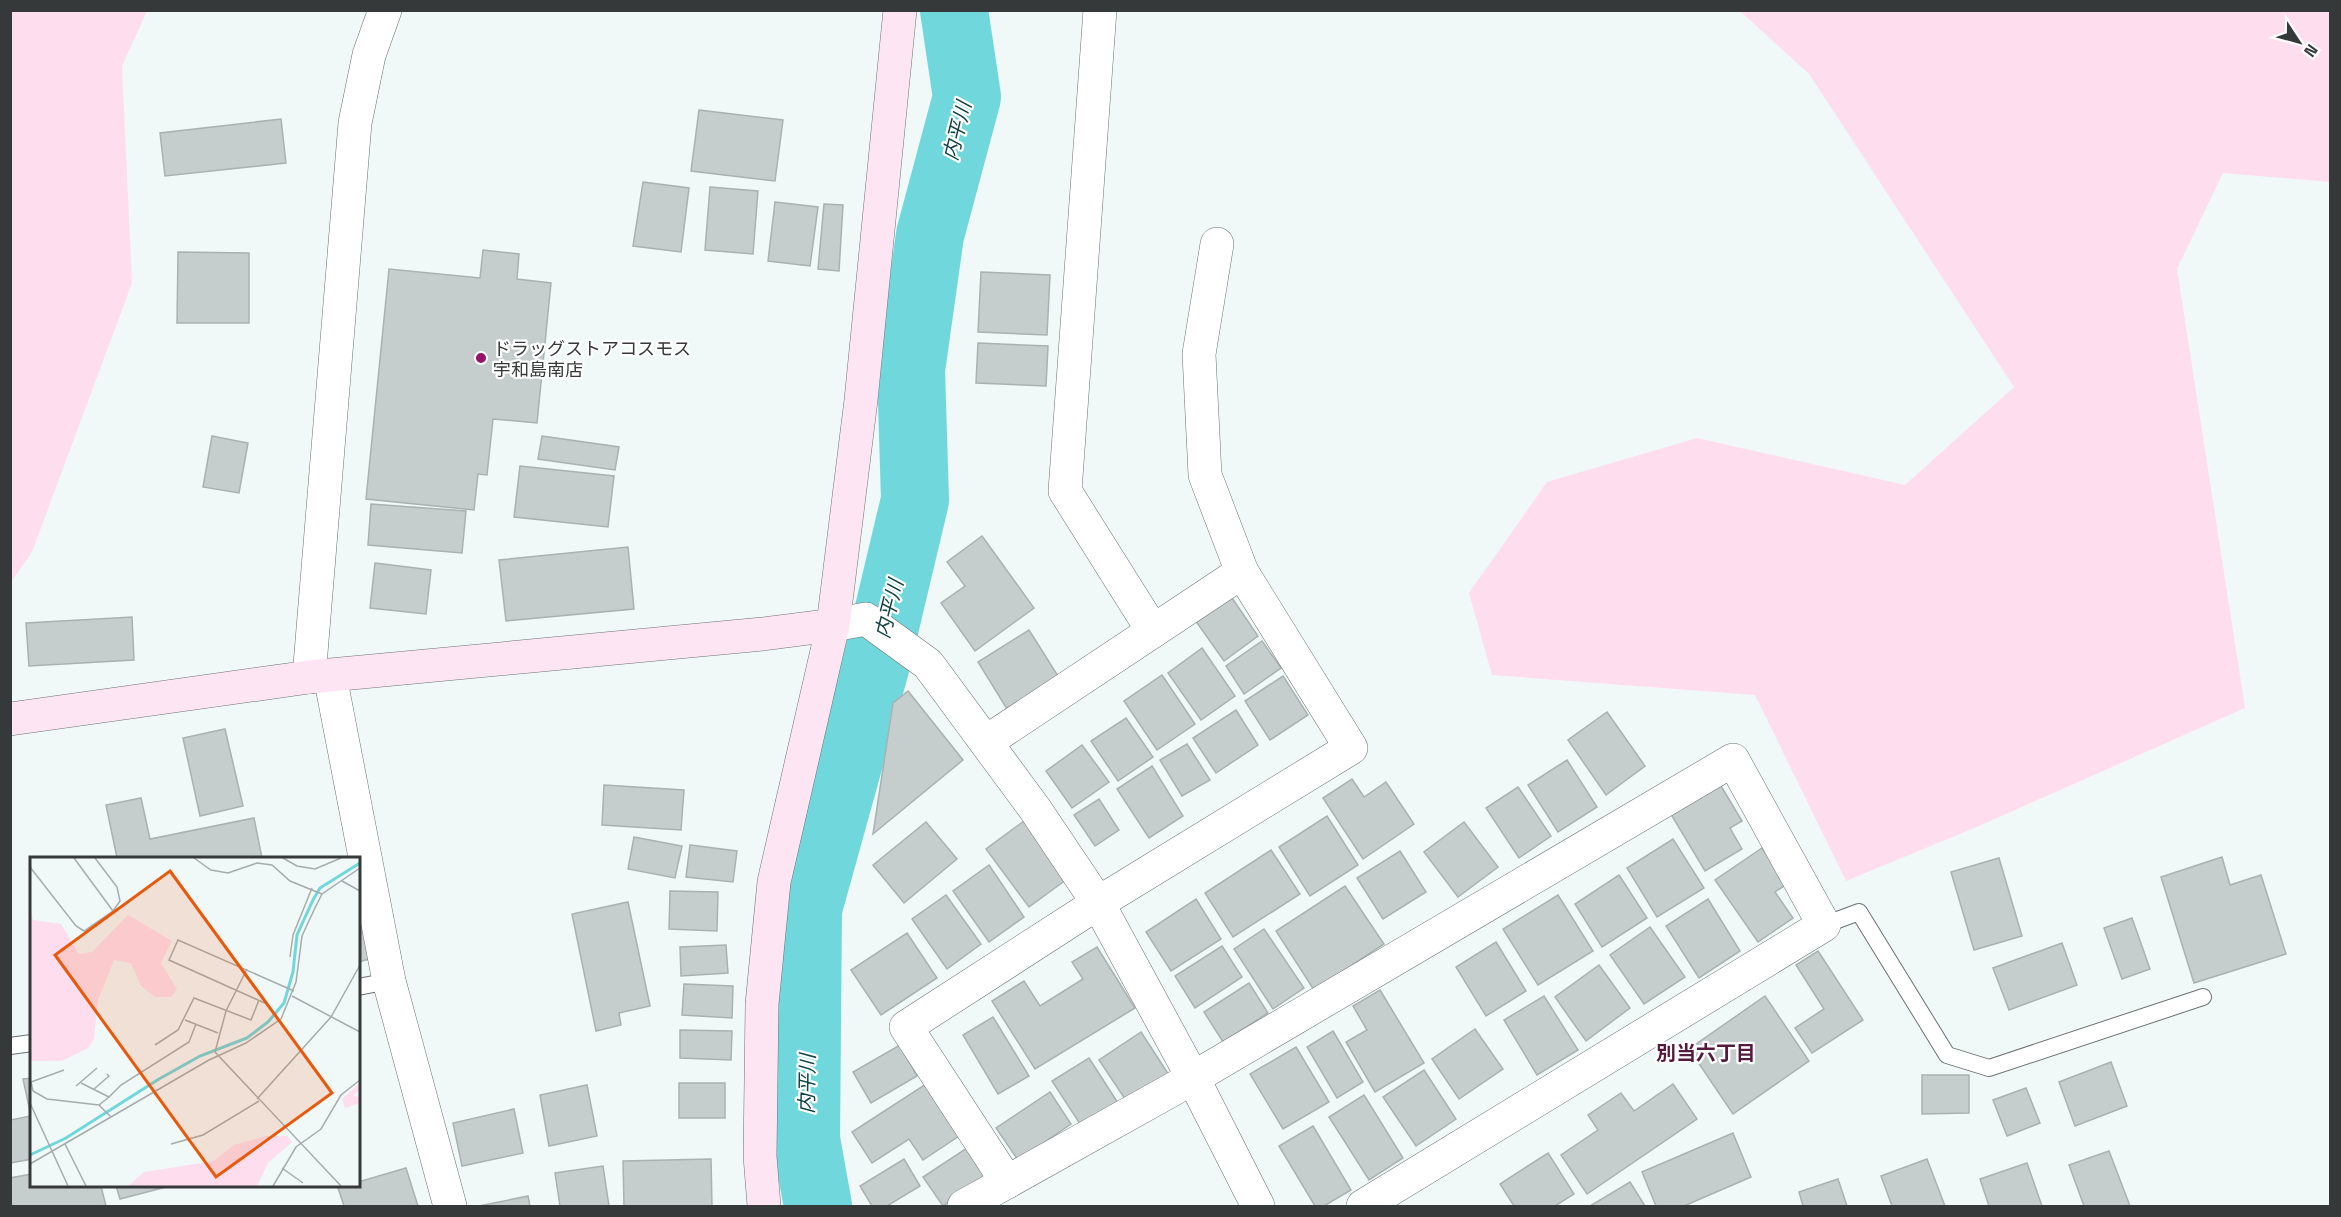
<svg xmlns="http://www.w3.org/2000/svg" width="2341" height="1217" font-family="'Space Grotesk','Noto Sans JP',sans-serif">
<rect width="100%" height="100%" fill="#f1f8f8"/>
<g fill="#fedeee">
<polygon points="11,10 147,11 122,66 132,283 32,552 11,582"/>
<polygon points="1740,11 2330,11 2330,182 2223,173 2177,269 2245,708 1979,826 1846,881 1755,695 1492,675 1469,593 1547,482 1697,438 1905,485 2014,387 1809,74"/>
</g>
<g fill="none" stroke-linecap="round" stroke-linejoin="round">
<polyline stroke="#70d8dc" stroke-width="68" points="818,1206 806,1139 808,909 876,664 915,500 911,370 930,235 967,97 954,10"/>
</g>
<g fill="#c6cdcd" stroke="#aab1b1" stroke-width="1.5">
<polygon points="699,110 783,120 775,181 691,171"/>
<polygon points="281,119 286,163 165,176 160,133"/>
<polygon points="643,182 689,188 681,252 633,246"/>
<polygon points="710,187 758,191 753,254 705,250"/>
<polygon points="775,202 818,207 810,266 768,261"/>
<polygon points="824,204 843,205 839,271 818,269"/>
<polygon points="483,250 519,254 517,279 551,283 537,423 493,419 487,475 478,474 474,510 366,499 389,269 480,278"/>
<polygon points="178,252 249,253 249,323 177,323"/>
<polygon points="981,272 1050,275 1047,335 978,332"/>
<polygon points="978,343 1048,346 1046,386 976,383"/>
<polygon points="212,436 248,443 239,493 203,487"/>
<polygon points="542,436 619,447 615,470 538,459"/>
<polygon points="520,466 614,476 608,527 514,517"/>
<polygon points="371,504 466,511 462,553 368,545"/>
<polygon points="982,536 1034,608 975,651 941,603 965,586 947,562"/>
<polygon points="628,547 634,609 506,621 499,560"/>
<polygon points="375,563 431,570 426,614 370,608"/>
<polygon points="1230,595 1258,636 1224,661 1195,620"/>
<polygon points="132,617 134,660 29,666 26,623"/>
<polygon points="1029,630 1058,676 1007,709 978,662"/>
<polygon points="1262,641 1281,668 1244,694 1226,666"/>
<polygon points="1202,648 1235,696 1201,720 1168,673"/>
<polygon points="1162,675 1195,724 1157,750 1124,701"/>
<polygon points="1283,676 1308,715 1270,740 1245,701"/>
<polygon points="908,691 963,760 873,834 893,703"/>
<polygon points="1236,710 1258,745 1216,773 1193,738"/>
<polygon points="1607,712 1645,766 1606,795 1568,740"/>
<polygon points="1126,718 1153,757 1118,781 1091,741"/>
<polygon points="225,729 243,806 200,816 183,738"/>
<polygon points="1187,744 1210,780 1182,796 1160,760"/>
<polygon points="1082,745 1109,782 1072,808 1046,771"/>
<polygon points="1567,760 1597,807 1558,832 1528,785"/>
<polygon points="1152,766 1183,816 1149,838 1117,789"/>
<polygon points="1352,779 1364,797 1386,782 1414,824 1363,859 1323,798"/>
<polygon points="1718,781 1742,821 1730,828 1742,849 1705,871 1669,811"/>
<polygon points="604,785 684,790 681,830 602,825"/>
<polygon points="1518,787 1551,836 1519,858 1486,808"/>
<polygon points="141,798 150,839 254,818 262,858 117,858 106,805"/>
<polygon points="1099,799 1119,830 1095,846 1074,815"/>
<polygon points="1327,816 1358,865 1310,896 1279,847"/>
<polygon points="1024,821 1067,879 1029,907 986,849"/>
<polygon points="926,822 957,859 904,903 873,865"/>
<polygon points="1464,822 1498,867 1458,897 1424,852"/>
<polygon points="634,837 682,846 675,878 628,869"/>
<polygon points="1673,839 1704,888 1657,917 1627,868"/>
<polygon points="690,845 737,851 733,882 686,877"/>
<polygon points="1762,848 1787,884 1775,892 1793,918 1758,942 1715,880"/>
<polygon points="1271,850 1300,894 1233,937 1205,893"/>
<polygon points="1400,851 1426,892 1383,919 1357,878"/>
<polygon points="2222,857 2230,885 2261,875 2286,954 2194,983 2161,877"/>
<polygon points="1999,858 2022,936 1974,950 1951,872"/>
<polygon points="989,865 1024,917 989,942 953,891"/>
<polygon points="1619,875 1647,918 1602,947 1575,904"/>
<polygon points="1345,886 1384,944 1314,990 1276,931"/>
<polygon points="670,891 718,892 717,931 669,929"/>
<polygon points="946,895 981,944 947,969 912,919"/>
<polygon points="1558,895 1593,951 1538,985 1503,929"/>
<polygon points="1196,899 1221,939 1171,971 1146,932"/>
<polygon points="1708,899 1740,951 1699,978 1666,926"/>
<polygon points="628,902 650,1006 619,1013 621,1025 596,1031 572,914"/>
<polygon points="358,912 370,959 358,962"/>
<polygon points="2132,918 2150,969 2122,979 2104,928"/>
<polygon points="1650,927 1685,977 1644,1004 1610,955"/>
<polygon points="1264,929 1304,988 1273,1009 1234,949"/>
<polygon points="907,933 937,978 881,1015 851,970"/>
<polygon points="1496,942 1526,991 1486,1016 1456,967"/>
<polygon points="2062,943 2077,985 2009,1010 1993,968"/>
<polygon points="726,945 728,973 681,976 680,947"/>
<polygon points="1222,946 1242,977 1195,1008 1175,976"/>
<polygon points="1097,947 1135,1008 1035,1069 992,1001 1024,981 1040,1006 1083,979 1072,962"/>
<polygon points="1818,951 1863,1020 1812,1053 1795,1028 1824,1009 1796,965"/>
<polygon points="1599,965 1630,1008 1586,1041 1555,997"/>
<polygon points="1249,983 1268,1013 1223,1042 1204,1012"/>
<polygon points="684,984 733,986 732,1018 682,1015"/>
<polygon points="1380,990 1424,1063 1375,1092 1346,1042 1367,1030 1353,1006"/>
<polygon points="1544,996 1578,1050 1537,1075 1504,1020"/>
<polygon points="1765,996 1809,1061 1733,1114 1689,1049"/>
<polygon points="993,1017 1029,1076 998,1094 963,1035"/>
<polygon points="1475,1029 1503,1069 1459,1099 1432,1059"/>
<polygon points="680,1030 732,1031 731,1060 680,1058"/>
<polygon points="1333,1031 1363,1082 1337,1098 1307,1047"/>
<polygon points="1141,1032 1169,1075 1127,1102 1099,1060"/>
<polygon points="900,1045 917,1076 871,1103 853,1072"/>
<polygon points="1296,1047 1329,1102 1283,1129 1250,1074"/>
<polygon points="1089,1058 1118,1103 1082,1127 1052,1081"/>
<polygon points="2111,1062 2127,1106 2075,1126 2059,1082"/>
<polygon points="1424,1070 1456,1119 1416,1146 1383,1097"/>
<polygon points="1922,1075 1969,1075 1969,1113 1922,1114"/>
<polygon points="32,1078 32,1159 10,1163 10,1120 31,1116 23,1079"/>
<rect x="679" y="1083" width="46" height="35"/>
<polygon points="926,1084 959,1136 923,1160 909,1139 872,1163 852,1132"/>
<polygon points="1673,1084 1697,1119 1587,1194 1561,1155 1598,1130 1588,1115 1621,1093 1634,1111"/>
<polygon points="587,1085 597,1136 549,1146 540,1095"/>
<polygon points="2026,1088 2040,1123 2007,1136 1993,1100"/>
<polygon points="1050,1092 1071,1124 1018,1160 996,1128"/>
<polygon points="1364,1095 1403,1158 1369,1180 1329,1117"/>
<polygon points="514,1109 523,1153 462,1166 453,1123"/>
<polygon points="1313,1126 1351,1190 1324,1206 1315,1206 1279,1146"/>
<polygon points="1733,1133 1751,1177 1684,1206 1656,1206 1642,1172"/>
<polygon points="970,1146 990,1175 943,1206 923,1177"/>
<polygon points="2109,1151 2130,1206 2084,1206 2069,1165"/>
<polygon points="1548,1153 1574,1194 1555,1206 1514,1206 1500,1184"/>
<polygon points="711,1159 712,1206 624,1206 623,1161"/>
<polygon points="904,1159 920,1186 887,1206 872,1206 860,1186"/>
<polygon points="1927,1159 1945,1206 1892,1206 1881,1176"/>
<polygon points="2027,1163 2042,1206 1989,1206 1980,1179"/>
<polygon points="603,1166 609,1206 560,1206 555,1173"/>
<polygon points="406,1168 418,1206 344,1206 338,1188 358,1186 358,1182"/>
<polygon points="32,1174 32,1186 101,1186 106,1206 10,1206 10,1178"/>
<polygon points="1838,1179 1847,1206 1803,1206 1799,1192"/>
<polygon points="1630,1182 1645,1206 1590,1206"/>
<polygon points="116,1186 170,1186 120,1199"/>
<polygon points="528,1196 530,1206 479,1206"/>
</g>
<g fill="none" stroke-linecap="round" stroke-linejoin="round">
<defs>
<g id="lane">
<polyline points="1824,925 1859,912 1947,1055 1989,1068 2203,997"/>
<polyline points="358,987 389,981"/>
<polyline points="10,1046 32,1043"/>
</g>
<g id="street">
<polyline points="1100,10 1065,491 1153,631"/>
<polyline points="833,625 866,619 928,664 1035,809 1098,903 1193,1078 1258,1206"/>
<polyline points="330,676 389,981 450,1206"/>
<polyline points="309,677 355,123 369,55 385,10"/>
<polyline points="986,742 1242,572"/>
<polyline points="1007,1182 906,1027 1098,903 1351,748 1242,572 1205,475 1199,354 1217,244"/>
<polyline points="964,1206 1193,1078 1733,760 1824,925 1363,1206"/>
</g>
<g id="secondary">
<polyline points="10,719 309,677 763,634 833,625"/>
<polyline points="764,1206 760,1156 762,1004 774,882 833,625 861,400 900,10"/>
</g>
</defs>
<use href="#lane" stroke="#6c7272" stroke-width="18"/>
<use href="#street" stroke="#6c7272" stroke-width="34"/>
<use href="#secondary" stroke="#6c7272" stroke-width="34"/>
<use href="#lane" stroke="#fff" stroke-width="16"/>
<use href="#street" stroke="#fff" stroke-width="33"/>
<use href="#secondary" stroke="#fee5f3" stroke-width="33"/>
</g>
<circle fill="#95136b" stroke="#fff" stroke-width="2" cx="481" cy="358" r="6"/>
<g text-anchor="middle" dominant-baseline="central" stroke-width="4.5" stroke-linejoin="round" paint-order="stroke">
<g font-size="18" fill="#363939" stroke="#fff" text-anchor="start">
<text x="493" y="348">ドラッグストアコスモス<tspan x="493" dy="21">宇和島南店</tspan></text>
</g>
<g font-size="20" font-style="italic" fill="#114244" stroke="#fff">
<text transform="translate(957 131) rotate(-76)">内平川</text>
<text transform="translate(889 609) rotate(-76)">内平川</text>
<text transform="translate(807 1084) rotate(-89)">内平川</text>
</g>
<g font-size="20" font-weight="bold" fill="#55193e" stroke="#fff">
<text x="1706" y="1053">別当六丁目</text>
</g>
</g>
<g transform="translate(30 857)">
<rect width="330" height="330" fill="#f1f8f8"/>
<path d="M 0,51 L 3,63 L 31,67 L 49,97 L 62,95 L 98,58 L 142,84 L 131,106 L 147,132 L 141,140 L 125,140 L 111,129 L 101,106 L 84,103 L 68,143 L 64,182 L 58,191 L 32,204 L 0,204 ZM 330,226 L 330,233 L 323,239 L 330,240 L 330,246 L 315,251 L 312,242 ZM 236,279 L 257,279 L 262,285 L 238,306 L 227,329 L 98,329 L 114,315 L 184,304 L 204,288 Z" fill="#fedeee"/>
<path fill="none" stroke="#70d8dc" stroke-width="3" d="M 0,298 L 36,281 L 129,222 L 170,199 L 217,181 L 238,165 L 254,146 L 263,115 L 267,78 L 283,43 L 290,31 L 330,6"/>
<path fill="none" stroke="#a6acac" stroke-width="1.5" d="M 44,1 L 83,54M 164,1 L 181,13 L 198,16 L 227,6 L 242,8 L 260,24 L 292,37M 253,1 L 267,9 L 285,12 L 311,1M 0,10 L 46,69 L 54,74 L 83,54 L 90,44 L 87,30 L 65,1M 312,24 L 330,34M 260,100 L 263,78 L 282,31M 217,112 L 196,154 L 185,195 L 311,329M 262,139 L 330,175M 237,147 L 139,103 L 148,83 L 264,134M 155,163 L 188,176M 125,188 L 148,173 L 164,141 L 221,163 L 229,143M 34,213 L 1,225 L 3,234 L 17,242 L 69,248M 51,226 L 79,240 L 91,228 L 159,185 L 166,167M 46,229 L 67,211M 64,232 L 79,219 L 77,217M 79,240 L 69,248 L 81,260M 227,242 L 301,160 L 330,108M 0,246 L 38,329M 35,287 L 56,329M 141,287 L 173,278 L 229,244M 0,307 L 179,203 L 216,186 L 251,162 L 266,125 L 272,79 L 284,53 L 292,37 L 330,11M 252,311 L 273,326M 243,329 L 266,290 L 291,272 L 311,238 L 330,223"/>
<path fill="#e8590c" fill-opacity="0.15" stroke="#e8590c" stroke-width="3" d="M 140,14 L 302,236 L 186,320 L 25,98 Z"/>
<rect width="330" height="330" fill="none" stroke="#363939" stroke-width="3"/>
</g>
<rect width="2341" height="1217" fill="none" stroke="#363939" stroke-width="24"/>
<g transform="translate(2299 42) rotate(126)" stroke="#ffffff" stroke-width="4.5" paint-order="stroke">
<path d="M0-4.5L10 22L0 15L-10 22Z" fill="#363939"/>
<text y="-9" font-size="16" font-weight="bold" text-anchor="middle" fill="#363939">N</text>
</g>
</svg>
